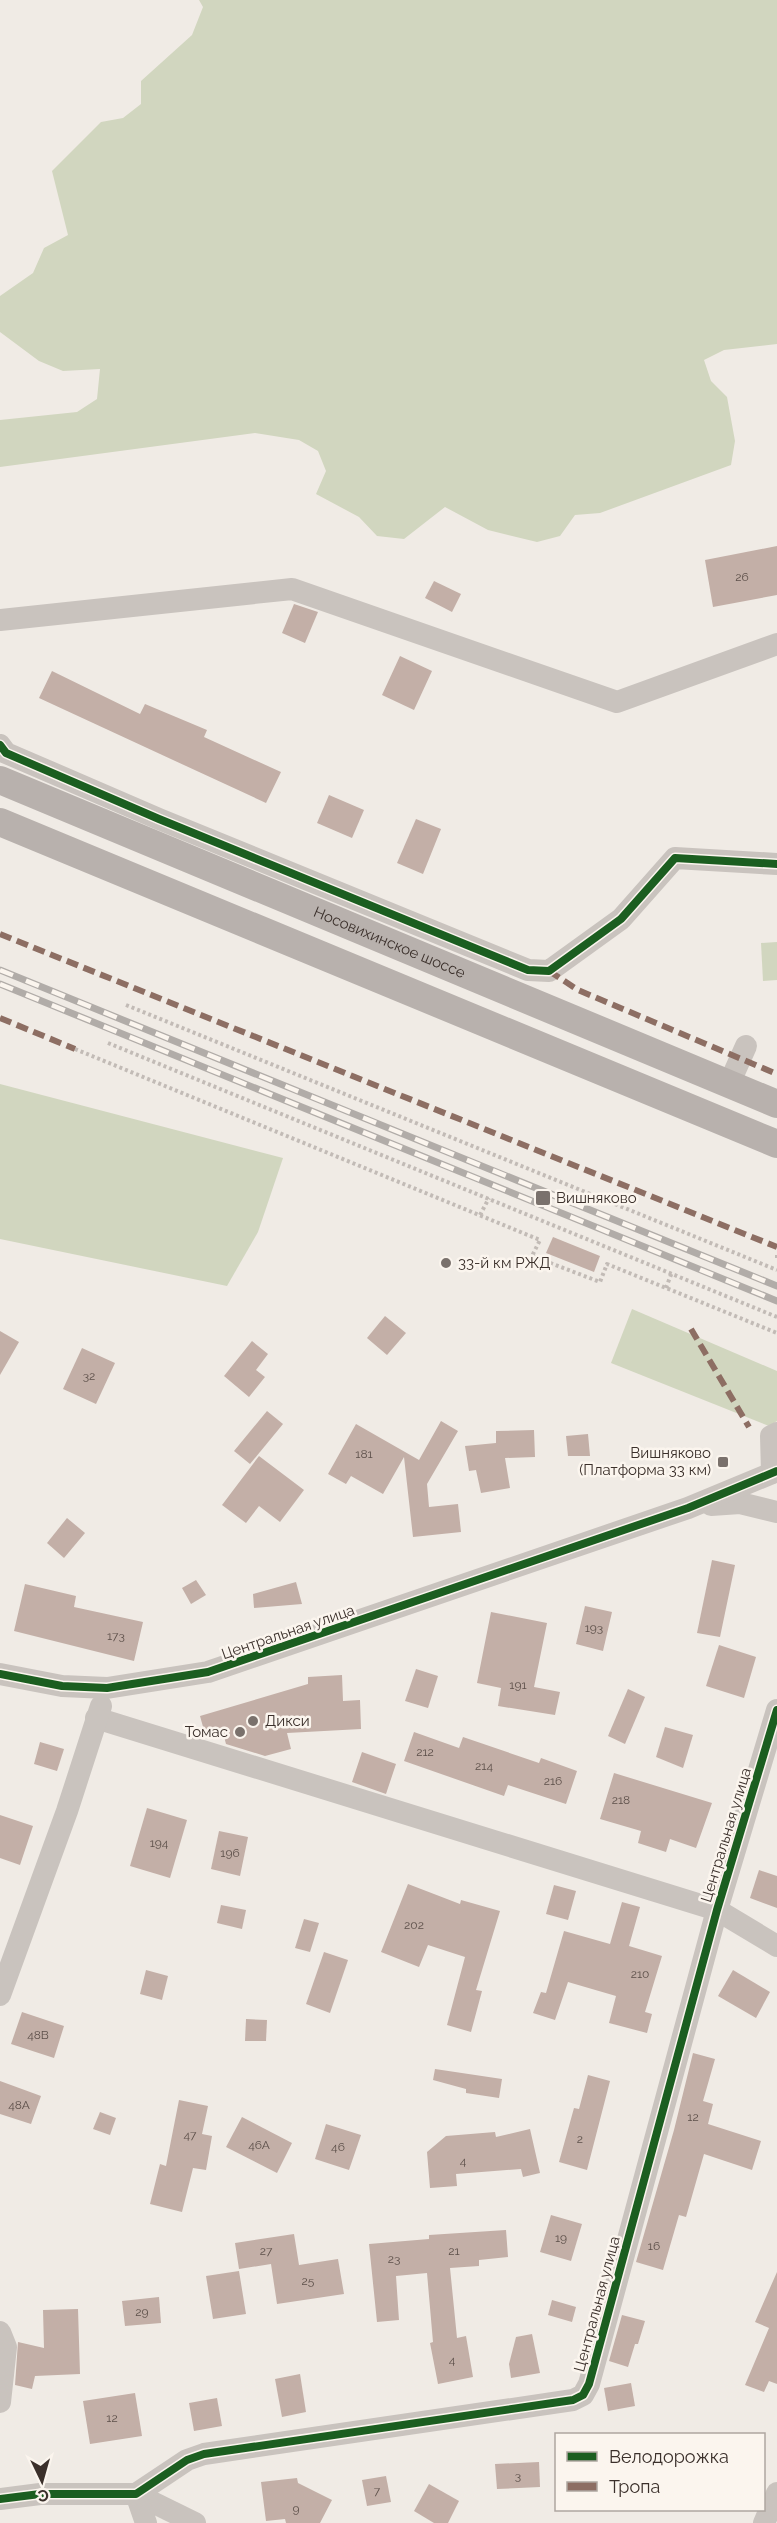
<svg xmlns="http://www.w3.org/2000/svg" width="777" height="2523" font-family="Raleway,sans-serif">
<rect width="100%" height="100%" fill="#f0ebe5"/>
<g fill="#d1d6bf">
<polygon points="199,0 777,0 777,344 724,350 704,360 711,381 727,397 735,441 731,465 600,513 575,515 560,536 537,542 488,530 445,507 404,539 377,536 359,517 316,494 326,471 318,451 299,440 255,433 0,467 0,420 77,412 97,399 100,369 63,371 39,361 0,332 0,296 33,273 44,248 68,235 52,171 101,122 123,118 141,104 141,81 192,35 203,7"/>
<polygon points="777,942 777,980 763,981 761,943"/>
<polygon points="0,1084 283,1158 258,1232 227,1286 0,1239"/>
<polygon points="632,1309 777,1371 777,1421 769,1426 611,1363"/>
</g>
<g fill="#c3afa7">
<polygon points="777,546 777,595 713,607 705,560"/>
<polygon points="434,581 461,594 452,612 425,598"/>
<polygon points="294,604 318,612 305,643 282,633"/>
<polygon points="400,656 432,671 414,710 382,695"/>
<polygon points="52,671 140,714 145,704 207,730 204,737 281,772 266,803 39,698"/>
<polygon points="329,795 364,810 352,838 317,823"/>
<polygon points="416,819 441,829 423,874 397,863"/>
<polygon points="553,1237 600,1256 594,1272 546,1253"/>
<polygon points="385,1316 406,1333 387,1355 367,1338"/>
<polygon points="0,1331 19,1342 0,1375"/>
<polygon points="252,1341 268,1354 256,1370 265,1377 249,1397 224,1376"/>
<polygon points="82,1348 115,1363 96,1404 63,1389"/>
<polygon points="267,1411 283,1424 250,1464 234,1451"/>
<polygon points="441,1421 458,1431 427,1484 429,1507 458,1504 461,1532 413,1537 404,1457 383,1494 351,1476 346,1484 328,1474 356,1424 419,1460"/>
<polygon points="534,1430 535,1457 505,1458 510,1488 481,1493 476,1470 469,1471 465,1446 496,1443 496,1431"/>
<polygon points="588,1434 590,1456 568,1456 566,1436"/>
<polygon points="259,1456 304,1490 280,1522 259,1506 246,1523 222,1505"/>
<polygon points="67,1518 85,1533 64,1558 47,1543"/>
<polygon points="712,1560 735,1565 720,1637 697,1633"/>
<polygon points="196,1580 206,1595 191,1604 182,1588"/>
<polygon points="296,1582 302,1604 254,1608 253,1594"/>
<polygon points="25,1584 76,1596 74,1607 143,1622 134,1661 14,1631"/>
<polygon points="585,1606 612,1612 603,1651 576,1644"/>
<polygon points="491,1612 547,1623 534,1687 560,1692 555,1715 498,1706 501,1688 477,1683"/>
<polygon points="719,1645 756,1657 744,1698 706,1686"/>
<polygon points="416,1669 438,1676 428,1708 405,1701"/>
<polygon points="342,1675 343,1701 360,1700 361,1729 287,1733 291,1749 265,1756 226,1744 222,1729 205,1734 200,1716 308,1684 308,1677"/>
<polygon points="628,1689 645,1697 625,1744 608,1736"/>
<polygon points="665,1727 693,1735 683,1768 656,1757"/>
<polygon points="414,1732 459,1748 463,1737 539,1763 541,1758 577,1771 566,1804 508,1785 504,1796 404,1761"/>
<polygon points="40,1742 64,1749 57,1771 34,1764"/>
<polygon points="362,1752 396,1764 386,1794 352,1782"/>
<polygon points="614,1773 712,1803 696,1848 670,1839 666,1852 638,1843 641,1831 600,1819"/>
<polygon points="147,1808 187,1820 170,1878 130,1866"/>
<polygon points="0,1815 33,1826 20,1865 0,1858"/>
<polygon points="219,1831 248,1837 240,1876 211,1869"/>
<polygon points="759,1870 777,1876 777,1908 750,1898"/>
<polygon points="408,1884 460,1904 461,1900 500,1911 476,1990 482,1991 471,2032 447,2025 465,1957 428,1945 419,1967 381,1952"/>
<polygon points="554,1885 576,1891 568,1920 546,1914"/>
<polygon points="622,1902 640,1907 629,1946 662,1956 645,2012 652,2014 647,2033 609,2023 616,1996 568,1982 555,2020 533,2013 541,1992 546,1993 564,1931 610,1944"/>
<polygon points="221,1905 246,1910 242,1929 217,1923"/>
<polygon points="304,1919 319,1923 310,1952 295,1948"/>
<polygon points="324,1952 348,1960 330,2013 306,2004"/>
<polygon points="146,1970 168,1976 162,2000 140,1994"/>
<polygon points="733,1970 770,1992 756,2018 718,1996"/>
<polygon points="22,2012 64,2026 54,2058 11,2044"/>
<polygon points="246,2019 267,2020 266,2041 245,2041"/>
<polygon points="693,2053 715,2059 703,2101 713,2104 708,2124 761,2141 752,2170 704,2154 686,2217 679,2215 663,2270 636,2262 674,2130"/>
<polygon points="435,2069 502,2079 499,2098 466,2093 466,2089 433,2080"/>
<polygon points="588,2075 610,2081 587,2170 559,2162 574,2108 579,2109"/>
<polygon points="0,2081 41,2096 31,2124 0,2114"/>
<polygon points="179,2100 208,2106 202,2134 212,2136 206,2170 193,2168 182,2212 150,2204 160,2164 166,2166"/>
<polygon points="100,2112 116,2118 110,2135 93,2129"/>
<polygon points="242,2117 292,2143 277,2173 226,2147"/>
<polygon points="326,2124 361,2135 349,2170 315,2159"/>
<polygon points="530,2129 540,2173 523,2177 521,2169 456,2174 457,2186 430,2188 427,2152 446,2136 495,2132 496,2137"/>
<polygon points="551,2215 582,2224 571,2261 540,2252"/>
<polygon points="506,2230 508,2257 479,2260 479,2266 450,2268 457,2338 466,2336 473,2377 438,2384 430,2343 433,2342 427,2273 396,2276 399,2320 377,2322 369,2244 429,2239 429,2235"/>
<polygon points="294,2234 299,2265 338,2259 344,2294 277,2304 271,2264 239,2269 235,2243"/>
<polygon points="239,2271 246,2314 213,2319 206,2276"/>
<polygon points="777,2272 777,2384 769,2381 764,2392 745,2385 769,2328 755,2322"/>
<polygon points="159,2297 161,2323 125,2326 122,2301"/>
<polygon points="552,2300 576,2307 572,2322 548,2315"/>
<polygon points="78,2309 80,2374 35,2376 32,2389 15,2385 18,2342 44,2348 43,2310"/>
<polygon points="622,2315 645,2321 638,2344 635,2344 628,2367 609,2361"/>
<polygon points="532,2334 540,2373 511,2378 509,2364 516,2337"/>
<polygon points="300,2374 306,2412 282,2417 275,2379"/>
<polygon points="631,2383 635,2406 608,2411 604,2388"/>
<polygon points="135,2393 142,2436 90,2444 83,2401"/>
<polygon points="217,2398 222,2426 194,2431 189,2403"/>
<polygon points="539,2462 540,2487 497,2489 495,2464"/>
<polygon points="386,2476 391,2502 367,2506 362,2480"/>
<polygon points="297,2478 298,2483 332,2500 320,2523 286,2523 285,2519 266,2521 261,2482"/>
<polygon points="429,2484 459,2501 448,2523 434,2523 414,2511"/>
</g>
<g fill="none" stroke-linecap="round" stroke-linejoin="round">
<g stroke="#c2bbb6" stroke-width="4" stroke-dasharray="3 3" stroke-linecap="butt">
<polyline points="126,1005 777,1270"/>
<polyline points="108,1043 777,1317"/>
<polyline points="75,1049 540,1240 532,1256 600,1282 607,1264 777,1333"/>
<polyline points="480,1215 489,1198"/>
<polyline points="777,1255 777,1259"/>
<polyline points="666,1288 672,1272"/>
</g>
<g stroke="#c9c3be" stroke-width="22">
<polyline points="0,620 292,589 617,702 777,644"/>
<polyline points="0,745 6,753 159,819 528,970 549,971 621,919 675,858 777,864"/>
<polyline points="729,1084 746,1046"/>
<polyline points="772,1473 771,1436 777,1433"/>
<polyline points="711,1505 740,1503 777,1512"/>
<polyline points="0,1674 62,1686 107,1688 208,1672 688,1508 777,1471"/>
<polyline points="96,1718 717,1910 777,1946"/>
<polyline points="0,1995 67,1811 101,1706"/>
<polyline points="0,2332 6,2347 0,2402"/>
<polyline points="136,2494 195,2523"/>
<polyline points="136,2494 146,2523"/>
<polyline points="0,2499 40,2494 136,2494 187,2460 204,2454 573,2400 583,2395 589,2384 717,1910 777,1710"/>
<polyline points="764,2523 777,2493"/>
</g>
<g stroke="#b8b1ad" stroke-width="28">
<path id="s1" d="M 0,780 L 777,1104"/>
<polyline points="0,822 777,1144"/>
</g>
<defs>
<g id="rail">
<polyline points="0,970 777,1286"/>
<polyline points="0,984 777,1301"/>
</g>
</defs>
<use href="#rail" stroke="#b1aca8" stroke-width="7"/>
<use href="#rail" stroke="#fbf5ee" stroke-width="4.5" stroke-dasharray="14" stroke-linecap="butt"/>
<g stroke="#8d6e63" stroke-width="6" stroke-dasharray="12 6" stroke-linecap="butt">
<polyline points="0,934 777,1247"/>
<polyline points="549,971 578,990 777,1074"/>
<polyline points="0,1018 75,1049"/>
<polyline points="691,1329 749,1427"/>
</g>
<defs>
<g id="cycleway">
<polyline points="0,745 6,753 159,819 528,970 549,971 621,919 675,858 777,864"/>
<polyline points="0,1674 62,1686 107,1688 208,1672 688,1508 777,1471"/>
<polyline points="0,2499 40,2494 136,2494 187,2460 204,2454 573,2400 583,2395 589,2384 717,1910 777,1710"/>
</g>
</defs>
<use href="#cycleway" stroke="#fbf5ee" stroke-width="11"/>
<use href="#cycleway" stroke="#1b5e20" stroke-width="8"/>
</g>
<g fill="#7a716c" stroke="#fbf5ee" stroke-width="2">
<rect x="535" y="1190" width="16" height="16" rx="3"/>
<circle cx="446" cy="1263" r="6"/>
<rect x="717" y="1456" width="12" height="12" rx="3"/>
<circle cx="253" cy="1721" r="6"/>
<circle cx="240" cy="1732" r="6"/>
</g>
<g text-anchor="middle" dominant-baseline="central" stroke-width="5" stroke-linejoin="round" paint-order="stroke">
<g font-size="12" fill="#5d504a">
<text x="742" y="577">26</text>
<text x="89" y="1376">32</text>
<text x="364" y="1454">181</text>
<text x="594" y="1628">193</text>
<text x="116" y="1636">173</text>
<text x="518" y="1685">191</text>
<text x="425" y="1752">212</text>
<text x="484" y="1766">214</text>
<text x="553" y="1781">216</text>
<text x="621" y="1800">218</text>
<text x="159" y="1843">194</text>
<text x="230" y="1853">196</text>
<text x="414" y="1925">202</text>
<text x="640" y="1974">210</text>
<text x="38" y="2035">48В</text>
<text x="19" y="2105">48А</text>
<text x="693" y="2117">12</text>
<text x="190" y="2135">47</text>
<text x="580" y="2139">2</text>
<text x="259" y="2145">46А</text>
<text x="338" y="2147">46</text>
<text x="463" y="2161">4</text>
<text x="561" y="2238">19</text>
<text x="654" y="2246">16</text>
<text x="266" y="2251">27</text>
<text x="454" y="2251">21</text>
<text x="394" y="2259">23</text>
<text x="308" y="2281">25</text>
<text x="142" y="2312">29</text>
<text x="452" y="2360">4</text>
<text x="112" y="2418">12</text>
<text x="518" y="2476">3</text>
<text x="377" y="2491">7</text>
<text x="296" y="2509">9</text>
</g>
<g font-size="15" fill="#3b302b" stroke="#fbf5ee">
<text stroke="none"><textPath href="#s1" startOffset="422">Носовихинское шоссе</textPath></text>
<text transform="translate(288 1632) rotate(-19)">Центральная улица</text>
<text transform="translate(726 1835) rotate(-73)">Центральная улица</text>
<text transform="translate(597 2304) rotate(-75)">Центральная улица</text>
</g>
<g font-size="15" fill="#3b302b" stroke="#fbf5ee" text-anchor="start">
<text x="556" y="1198">Вишняково</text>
<text x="458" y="1263">33-й км РЖД</text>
<text x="711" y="1453" text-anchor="end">Вишняково<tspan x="711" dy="17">(Платформа 33 км)</tspan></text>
<text x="265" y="1721">Дикси</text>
<text x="228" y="1732" text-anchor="end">Томас</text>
</g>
</g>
<rect x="555" y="2433" width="210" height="78" fill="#fbf5ee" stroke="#aea6a0" stroke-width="1.5"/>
<rect x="567" y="2452" width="30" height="9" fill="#1b5e20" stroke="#aea6a0" stroke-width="1.5"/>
<text x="609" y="2463" font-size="18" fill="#3b302b">Велодорожка</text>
<rect x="567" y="2482" width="30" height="9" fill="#8d6e63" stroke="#aea6a0" stroke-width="1.5"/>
<text x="609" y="2493" font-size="18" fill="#3b302b">Тропа</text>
<g transform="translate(42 2481) rotate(175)" stroke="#fbf5ee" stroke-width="4.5" paint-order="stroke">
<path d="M0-4.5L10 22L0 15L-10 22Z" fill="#3b302b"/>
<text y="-9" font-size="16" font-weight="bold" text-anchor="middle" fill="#3b302b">С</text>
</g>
</svg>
